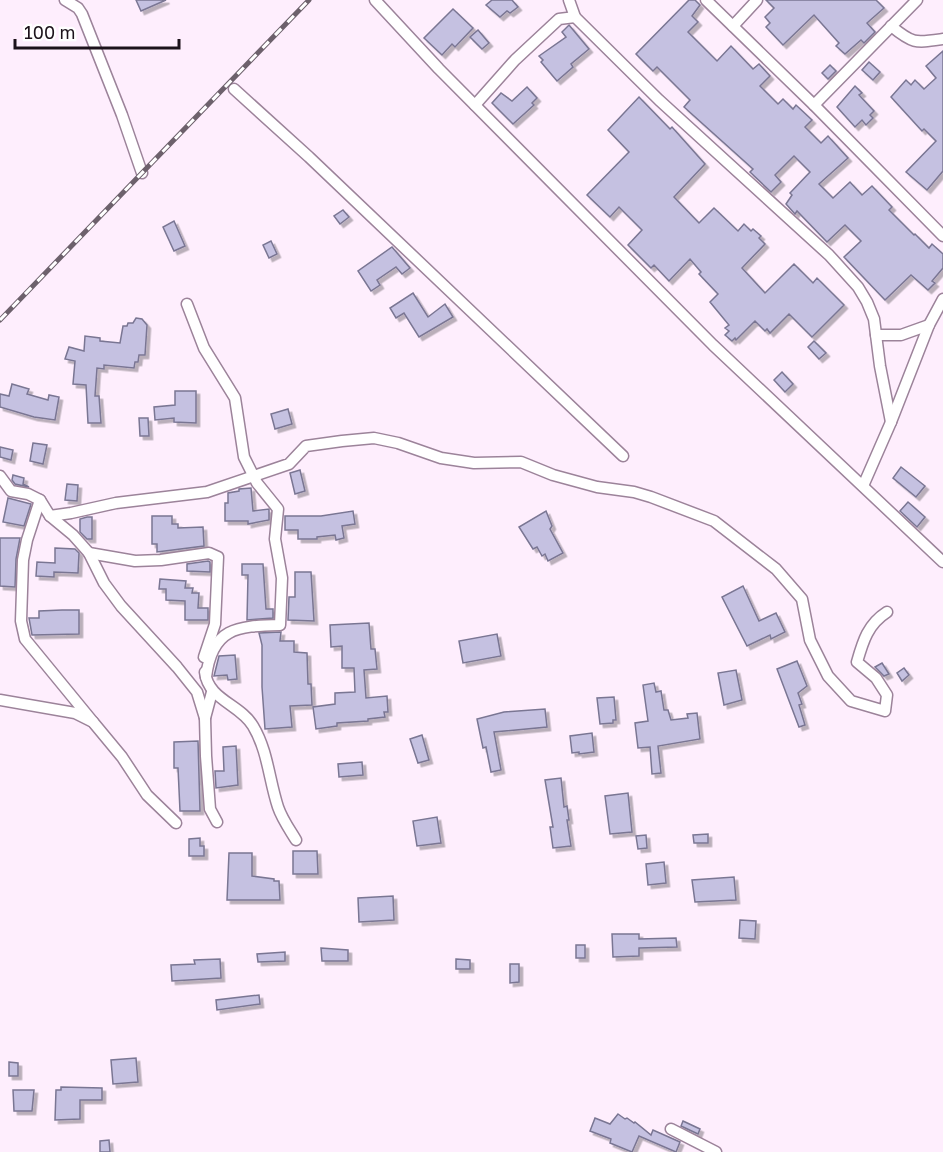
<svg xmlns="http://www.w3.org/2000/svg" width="943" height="1152" font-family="'Golos Text',sans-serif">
<defs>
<filter id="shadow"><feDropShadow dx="3.5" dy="3.5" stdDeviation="0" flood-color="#0004"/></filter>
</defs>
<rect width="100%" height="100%" fill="#feeefd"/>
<g fill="#c5c1e1" stroke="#7a7693" stroke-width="1.5" filter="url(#shadow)">
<polygon points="136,0 166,0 141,11"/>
<polygon points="492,0 512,0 518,7 510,13 507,11 500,17 486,5"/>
<polygon points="689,0 695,0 700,5 692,16 698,22 688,32 717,61 731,46 753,69 759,64 770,76 760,86 778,104 783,99 793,109 796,105 812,120 805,127 821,143 828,136 848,158 819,184 833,198 850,182 862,195 872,186 892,207 889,210 914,235 915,234 929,248 932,244 943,254 943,268 932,281 935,283 928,290 911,275 885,300 844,257 861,241 845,225 827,242 797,211 795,214 786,204 792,195 790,193 810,172 794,156 775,175 781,182 771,192 750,172 753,169 684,107 690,100 657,67 653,71 636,54"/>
<polygon points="766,0 876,0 884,8 867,23 875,32 864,43 861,40 845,54 836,46 839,43 814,15 783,45 766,27 770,23 765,17 774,8"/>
<polygon points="453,9 473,28 455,47 452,44 442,55 424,38"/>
<polygon points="569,25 589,49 571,64 573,67 557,81 541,62 543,60 539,56 566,37 562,32"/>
<polygon points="478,30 489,43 482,49 470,37"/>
<polygon points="943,51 943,171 927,190 906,172 936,141 924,129 922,131 891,97 906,80 911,85 915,80 924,89 936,78 926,66"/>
<polygon points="869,62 880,72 873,80 862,70"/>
<polygon points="830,65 836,71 828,79 822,73"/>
<polygon points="855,86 862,93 859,95 874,111 870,115 873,118 866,125 862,120 855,127 837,107"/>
<polygon points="527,87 537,98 532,103 534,105 513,124 492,103 501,93 512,101"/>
<polygon points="639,97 670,129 672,127 705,164 674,197 699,223 714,208 738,231 744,224 751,231 753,229 761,236 759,238 765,244 742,268 765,293 794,264 813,283 817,278 844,305 812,337 789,314 770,333 767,329 765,331 755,321 736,340 735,338 732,341 725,335 729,331 725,328 729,325 710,302 718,294 699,274 701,272 690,259 669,281 654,265 651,268 628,245 642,230 619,207 610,217 587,195 629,152 608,130"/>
<polygon points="343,210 349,217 340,224 334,216"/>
<polygon points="174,221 185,246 174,251 163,227"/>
<polygon points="271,241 277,254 269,258 263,245"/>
<polygon points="392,247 410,268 402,274 396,267 377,280 380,285 371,291 358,271"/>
<polygon points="413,293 428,317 445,304 453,317 419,337 404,313 396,318 390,308"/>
<polygon points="136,318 142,319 147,325 145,355 139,355 138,362 135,362 134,368 104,365 104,369 97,368 95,396 99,396 101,423 88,423 86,385 73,384 75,361 65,359 69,347 84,351 85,336 100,338 100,341 120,343 123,326 127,326 128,323 133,323"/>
<polygon points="814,341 826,353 819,359 808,347"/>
<polygon points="782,372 793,384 785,392 774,380"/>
<polygon points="12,384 29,389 27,394 48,400 49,395 59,397 55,420 34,417 0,407 0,394 9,396"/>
<polygon points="175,391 196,391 196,423 174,422 174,418 155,420 154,407 175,405"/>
<polygon points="288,409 292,424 275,429 271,414"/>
<polygon points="139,418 148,418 149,436 140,436"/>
<polygon points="33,443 47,445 43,464 30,461"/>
<polygon points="0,447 13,450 11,460 0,457"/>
<polygon points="901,467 925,486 916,497 893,478"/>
<polygon points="300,470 305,491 295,494 290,473"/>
<polygon points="13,475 24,478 23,484 29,487 15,484 12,480"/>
<polygon points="67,484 78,485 77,501 65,500"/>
<polygon points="251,488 253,511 269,509 269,520 248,524 248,521 225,521 225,503 228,503 228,493 239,491 239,489"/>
<polygon points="8,498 31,504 24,526 3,522"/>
<polygon points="908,502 925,517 917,527 900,511"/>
<polygon points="353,511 355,524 342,526 344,538 336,540 335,535 317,537 317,539 298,539 298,530 285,530 285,516 321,516"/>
<polygon points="546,511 552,526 550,529 563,553 548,561 545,554 542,556 537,547 533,549 519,527"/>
<polygon points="152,516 172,516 172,524 178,524 178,528 203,527 204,546 157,552 157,544 152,544"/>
<polygon points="87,517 92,517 92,539 87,539 80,532 80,519"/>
<polygon points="0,538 20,538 16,559 15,587 0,586"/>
<polygon points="55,548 75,549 79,553 78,573 54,572 54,577 36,576 37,562 55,563"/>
<polygon points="208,561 210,562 210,572 187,571 187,564"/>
<polygon points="242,564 263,564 266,609 273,609 273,618 247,620 248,575 242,575"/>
<polygon points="295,572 311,572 314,621 288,620 289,597 295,597"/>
<polygon points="160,579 186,581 185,588 193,588 192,593 199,593 198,608 208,608 208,620 185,620 185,601 166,600 166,589 159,589"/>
<polygon points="743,586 759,621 776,613 785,632 771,639 770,635 747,646 722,597"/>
<polygon points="62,610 79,610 79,634 32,635 29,618 39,618 39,611"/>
<polygon points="369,623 371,649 375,649 377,669 364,670 366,698 387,696 388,712 384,712 385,717 368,719 368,721 337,723 337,726 316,729 313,707 335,704 335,693 355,692 354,668 342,668 342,646 331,647 330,625"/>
<polygon points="281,632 280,641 294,641 294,652 307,653 308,684 311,684 312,705 290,706 292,727 265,729 262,687 262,645 259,633"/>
<polygon points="497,634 501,656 463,663 459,641"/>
<polygon points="235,655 237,679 228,680 227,675 214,676 219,656"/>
<polygon points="797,661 807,686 798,693 802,704 799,705 805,725 799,727 777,669"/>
<polygon points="882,663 889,674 884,676 875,667"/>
<polygon points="904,668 909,675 902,681 897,673"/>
<polygon points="736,670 742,700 724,705 718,673"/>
<polygon points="654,683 656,692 661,691 664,710 668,710 671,720 688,718 687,714 697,713 700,739 658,746 661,773 652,774 650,747 638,748 635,723 648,721 643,685"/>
<polygon points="614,697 616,720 613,720 613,723 600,724 597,698"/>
<polygon points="545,709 547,727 494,732 501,770 491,772 486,747 483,748 477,719 504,712"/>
<polygon points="592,733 594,752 579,754 579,752 572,753 570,736"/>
<polygon points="422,735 429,760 418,763 410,739"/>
<polygon points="198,741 200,811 180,811 178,768 174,768 174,742"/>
<polygon points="236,746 238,785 216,788 215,771 224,771 223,747"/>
<polygon points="362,762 363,775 339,777 338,764"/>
<polygon points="561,778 564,807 567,806 569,820 567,820 571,846 553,848 550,827 553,827 545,780"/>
<polygon points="628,793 632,832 610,834 605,796"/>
<polygon points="437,817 441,843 417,846 413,821"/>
<polygon points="708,834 708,843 694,843 693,835"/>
<polygon points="646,835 647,848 638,849 636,836"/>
<polygon points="200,838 200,846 204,846 204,856 189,856 189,839"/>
<polygon points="293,851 317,851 318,874 293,874"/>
<polygon points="229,853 252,853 252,876 274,879 274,881 279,881 280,900 227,900"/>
<polygon points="664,862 666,883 648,885 646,864"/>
<polygon points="734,877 736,900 695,902 692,880"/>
<polygon points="393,896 394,920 359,922 358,898"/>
<polygon points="740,920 756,921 755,939 739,938"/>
<polygon points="612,934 639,934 639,939 676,938 677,947 639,948 639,956 613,957"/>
<rect x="576" y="945" width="9" height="13"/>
<polygon points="321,948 348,950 348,961 322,961"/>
<polygon points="285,952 285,961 258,962 257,954"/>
<polygon points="220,959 221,978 172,981 171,965 195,964 194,960"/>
<polygon points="456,959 470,960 470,969 456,969"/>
<polygon points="510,964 519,964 519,982 510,983"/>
<polygon points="259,995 260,1004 217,1010 216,1000"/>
<polygon points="136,1058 138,1082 113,1084 111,1060"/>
<polygon points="9,1062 18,1063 18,1076 9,1076"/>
<polygon points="61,1087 102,1088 102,1100 80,1100 80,1119 55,1120 56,1090 61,1090"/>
<polygon points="13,1090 34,1090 32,1111 14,1111"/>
<polygon points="618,1114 625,1119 627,1118 634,1123 635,1122 651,1135 653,1130 680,1142 676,1152 639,1136 632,1152 610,1143 611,1139 590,1131 595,1118 610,1124"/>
<polygon points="683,1121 700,1129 698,1134 681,1126"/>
<polygon points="109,1140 110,1152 100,1152 100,1141"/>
</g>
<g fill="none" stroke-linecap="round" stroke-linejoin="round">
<defs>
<g id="street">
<polyline points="65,0 78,8 82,14 122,115 142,173"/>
<polyline points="375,0 439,69 713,345 943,562"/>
<polyline points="569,0 575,17 659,100 829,255 858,287 867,302 874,319 880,366 891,422"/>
<polyline points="706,0 814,105 943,236"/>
<polyline points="733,26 757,0"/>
<path d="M 891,26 C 913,44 915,43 943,39"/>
<polyline points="234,89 309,157 623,456"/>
<polyline points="475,105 515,60 559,19 575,17"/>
<polyline points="814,105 917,0"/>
<path d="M 187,304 L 204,348 L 235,398 L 244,457 L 257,483 L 278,509 L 275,539 L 282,578 L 280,625 C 236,626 212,628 206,677"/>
<polyline points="876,335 901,335 929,325"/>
<polyline points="0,476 11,491 28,494 40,500 50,516 73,535 89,553 104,583 121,606 177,667 197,692 205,718"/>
<polyline points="863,486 891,422 929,325 943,299"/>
<polyline points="40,500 27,540 23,560 21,621 25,639 93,722"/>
<path d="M 50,516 L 71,513 L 116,503 L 207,492 L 289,464 L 306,446 L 342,441 L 374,438 L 398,443 L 441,458 L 474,463 L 521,462 L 553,475 L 597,487 L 634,492 L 651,497 L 714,521 L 776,569 L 802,599 L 810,640 L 828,676 L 851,701 L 885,711 L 887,695 L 876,678 L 857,662 C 863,641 868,624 887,612"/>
<polyline points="89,553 135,561 161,560 209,553 218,557 215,624 204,657"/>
<path d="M 205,672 C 208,700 240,704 253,726 C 268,751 269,780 278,807 C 282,819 290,830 296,840"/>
<polyline points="212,692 205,718 206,756 210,809 217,822"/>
<polyline points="0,700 75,713 93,722 122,757 147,795 176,823"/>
<polyline points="671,1129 716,1152"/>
</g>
</defs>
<use href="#street" stroke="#9c839a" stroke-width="13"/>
<use href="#street" stroke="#fff" stroke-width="10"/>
<defs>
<polyline id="rail" points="0,320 309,0"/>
</defs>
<use href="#rail" stroke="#6d616c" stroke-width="5"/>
<use href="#rail" stroke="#fff" stroke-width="3" stroke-dasharray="9" stroke-linecap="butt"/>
</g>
<path d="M15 39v9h164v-9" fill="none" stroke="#1c121b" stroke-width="3"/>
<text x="24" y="39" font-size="18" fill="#1c121b" stroke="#ffffff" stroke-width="4.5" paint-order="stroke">100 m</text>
</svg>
